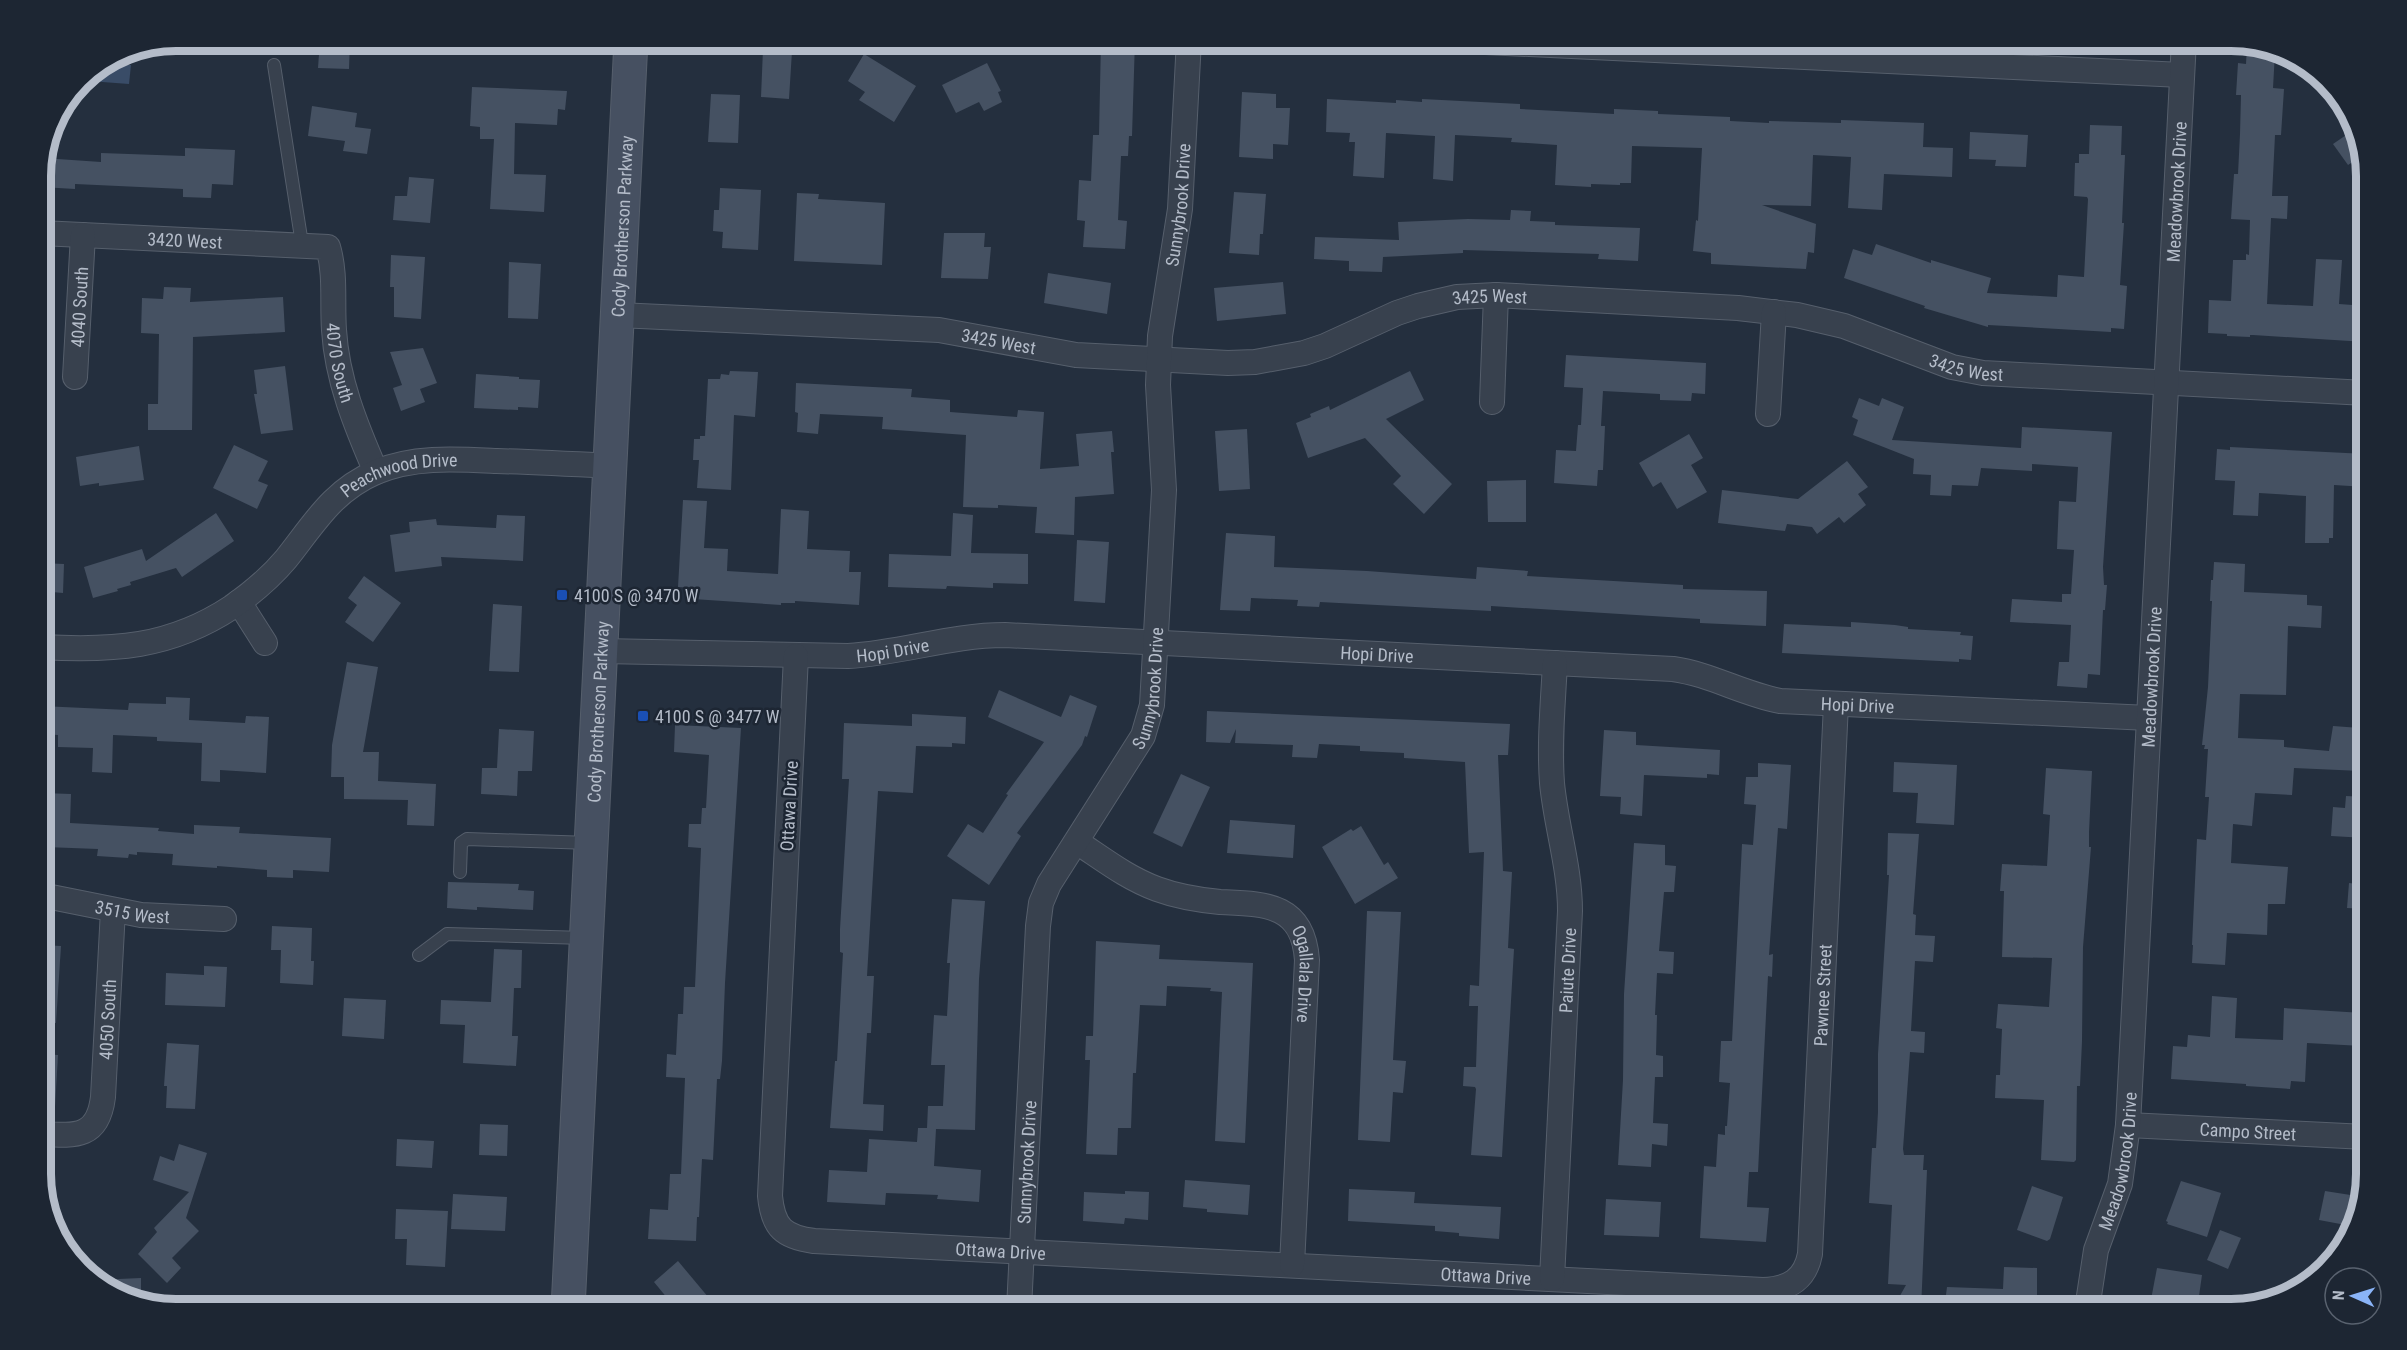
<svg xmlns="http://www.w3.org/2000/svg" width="2407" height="1350" font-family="'Roboto Condensed',sans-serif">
<rect width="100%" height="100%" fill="#242f3e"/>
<polygon fill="#394c67" points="105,63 131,65 129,84 89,81 90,74"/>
<g fill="#455162">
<polygon points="320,40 350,40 349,69 318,68"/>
<polygon points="1101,40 1135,40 1132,136 1129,136 1128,156 1121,156 1118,220 1127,221 1125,249 1083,247 1085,221 1077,220 1079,180 1091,181 1093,135 1099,135"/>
<polygon points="2247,45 2275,52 2273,88 2284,89 2281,135 2275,135 2272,196 2288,196 2287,219 2271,218 2267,304 2313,306 2316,259 2342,260 2339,304 2366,306 2366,342 2253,335 2250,335 2250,337 2227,336 2227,334 2208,333 2209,300 2231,301 2233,260 2246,260 2246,254 2249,255 2250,220 2231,219 2234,174 2238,174 2240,134 2241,95 2236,95 2238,63 2246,64"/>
<polygon points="763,49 792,51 789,99 761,97"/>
<polygon points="864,54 916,86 894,122 859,100 865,92 848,81"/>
<polygon points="987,63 1001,91 998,92 1002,102 984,111 979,102 956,113 942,85"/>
<polygon points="472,87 567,91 565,110 558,109 557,125 515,123 514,174 546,175 544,212 490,209 494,139 480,139 480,127 470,126"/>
<polygon points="1242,92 1276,94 1276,108 1290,108 1288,145 1273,144 1273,159 1239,157"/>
<polygon points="711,94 740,95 738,143 708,142"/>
<polygon points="1327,99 1396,103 1396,100 1422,102 1422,99 1520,104 1520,109 1614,114 1614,109 1658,111 1658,114 1730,117 1730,121 1769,123 1769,121 1841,123 1841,120 1924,123 1923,147 1953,148 1952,177 1884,174 1882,210 1848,208 1851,157 1813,155 1811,206 1762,205 1816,224 1814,253 1808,252 1806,269 1711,264 1711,253 1693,251 1696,220 1698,221 1702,148 1632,146 1631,183 1620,183 1620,185 1591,184 1591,187 1555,185 1557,145 1511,142 1512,138 1455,135 1453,181 1433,179 1435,136 1386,133 1384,178 1353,176 1355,142 1349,142 1350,133 1326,132"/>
<polygon points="312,106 357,113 355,127 371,129 367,154 343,151 345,141 308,136"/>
<polygon points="2090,125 2122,126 2121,155 2125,155 2122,223 2124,223 2120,285 2127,286 2124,329 2111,328 2111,332 1988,325 1988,327 1924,308 1925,306 1844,278 1853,249 1872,255 1876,244 1931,263 1931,260 1991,278 1987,293 2057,297 2058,275 2084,277 2088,199 2087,197 2074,196 2075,163 2079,163 2079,154 2089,154"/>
<polygon points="2355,129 2363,155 2348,165 2333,144"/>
<polygon points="1970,132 2028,135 2026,167 1995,166 1996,160 1969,159"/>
<polygon points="185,148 235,150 233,185 212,184 211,198 183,197 183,189 75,184 75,189 41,187 43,158 101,162 101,153 185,156"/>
<polygon points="409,177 434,179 430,223 393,220 395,196 407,196"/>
<polygon points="720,188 761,190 758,250 722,248 723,232 713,231 714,210 719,210"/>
<polygon points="1234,192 1266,194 1263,234 1260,234 1259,255 1229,253"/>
<polygon points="797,193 819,194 818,199 885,203 882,265 794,261"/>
<polygon points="1511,210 1531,211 1530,221 1555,222 1555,225 1640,228 1638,261 1598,259 1599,254 1463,250 1463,253 1383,257 1382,272 1349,271 1349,261 1314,259 1315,237 1399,240 1398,222 1468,219 1510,220"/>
<polygon points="944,233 985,233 984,247 991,247 988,279 941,278"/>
<polygon points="391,255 425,257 421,319 394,317 394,287 390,287"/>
<polygon points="509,262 541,264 538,319 508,318"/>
<polygon points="1048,273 1111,283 1107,314 1044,303"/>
<polygon points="1283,282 1286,314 1217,321 1214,288"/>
<polygon points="164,287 191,288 190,302 283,297 285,332 193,337 192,430 148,430 148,404 158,404 159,334 141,333 142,298 163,299"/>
<polygon points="423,348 437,383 420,389 425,402 401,411 393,388 402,385 390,352"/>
<polygon points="1566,355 1706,363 1705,394 1692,393 1691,401 1660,400 1660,394 1603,391 1601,426 1605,426 1603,470 1598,470 1597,486 1554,483 1556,450 1576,451 1578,425 1581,425 1583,388 1564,387"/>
<polygon points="285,366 293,430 261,434 254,394 257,394 254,370"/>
<polygon points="730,371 758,372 755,417 734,415 731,490 697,488 699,460 693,460 694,439 700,439 700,436 705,436 708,379 720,379 721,374 729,375"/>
<polygon points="1410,371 1424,400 1386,419 1452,484 1424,514 1393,484 1401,476 1365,438 1308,458 1296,423 1311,417 1310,414 1329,406 1330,410"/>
<polygon points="476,374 519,377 519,379 540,380 538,408 518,407 518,410 474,408"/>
<polygon points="796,383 912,389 911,397 950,400 950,412 1017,417 1018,410 1044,412 1040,469 1079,466 1076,434 1112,431 1114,452 1111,452 1114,494 1075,497 1074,535 1035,533 1037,507 998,505 998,508 963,507 966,435 882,429 883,417 820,414 818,434 797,432 798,413 795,412"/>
<polygon points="1859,398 1879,406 1882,398 1904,407 1892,440 2021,448 2022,427 2112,432 2103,567 2104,585 2107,585 2105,610 2103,610 2100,675 2088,674 2087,688 2057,686 2059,662 2069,662 2071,625 2010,622 2012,599 2062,602 2062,594 2071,594 2074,550 2057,549 2059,501 2076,502 2078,467 2032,464 2032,471 1981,468 1978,486 1952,485 1951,496 1930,495 1931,475 1913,474 1914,459 1853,435 1858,420 1852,417"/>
<polygon points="1247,429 1250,489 1219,491 1215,431"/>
<polygon points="1689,434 1703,458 1691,465 1707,492 1677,509 1661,482 1653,487 1639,463"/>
<polygon points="234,445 268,461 258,481 268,485 257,509 213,488"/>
<polygon points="139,446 144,480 99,486 99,483 80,486 76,457"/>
<polygon points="2230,447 2366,454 2366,487 2334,485 2333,538 2329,538 2329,543 2305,543 2306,496 2259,493 2258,516 2233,515 2235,481 2215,480 2217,449 2230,450"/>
<polygon points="1847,461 1868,487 1858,494 1866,505 1844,523 1839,517 1817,534 1812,527 1787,524 1785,531 1718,523 1722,490 1798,499"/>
<polygon points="1526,480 1526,522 1488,522 1487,481"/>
<polygon points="683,500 707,501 704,548 728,549 727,571 778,574 781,509 809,511 807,549 850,551 849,572 861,572 859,605 795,601 795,603 781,603 781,605 693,599 694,588 678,587"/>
<polygon points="216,513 234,541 182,577 176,568 130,582 131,585 117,589 118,591 93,598 84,567 142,549 146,561"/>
<polygon points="953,513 973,515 971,553 1028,554 1028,584 993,583 993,588 947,586 946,589 888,587 889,554 951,556"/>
<polygon points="497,515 525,516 523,561 441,557 442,566 395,572 390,535 410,532 409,522 436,519 437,525 496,528"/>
<polygon points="1226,533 1275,536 1274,567 1367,571 1476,579 1477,567 1528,571 1527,576 1683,585 1683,589 1767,591 1766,626 1700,623 1700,619 1491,606 1491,611 1320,602 1319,607 1297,606 1298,600 1251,598 1250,611 1220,610"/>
<polygon points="1077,540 1109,542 1105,603 1074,601"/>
<polygon points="2214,562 2245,564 2244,592 2307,595 2307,605 2322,606 2321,628 2288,626 2286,695 2240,694 2238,738 2284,740 2284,747 2329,751 2333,726 2360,728 2360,739 2363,739 2361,771 2294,768 2292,795 2255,793 2252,826 2233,824 2231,863 2288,867 2285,904 2268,904 2267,935 2227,933 2225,965 2192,963 2193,945 2192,945 2197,839 2206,840 2209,797 2205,797 2208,749 2204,749 2205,745 2202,745 2208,687 2212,601 2210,601 2211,580 2213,580"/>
<polygon points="41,563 64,564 63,593 41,591"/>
<polygon points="364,576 401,603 373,642 345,622 357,605 348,598"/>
<polygon points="493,604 522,606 519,672 489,671"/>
<polygon points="1851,622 1895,625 1908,627 1908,629 1961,632 1960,635 1973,636 1971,660 1959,659 1959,662 1782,653 1784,624 1851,627"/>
<polygon points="347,662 378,667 363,752 379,752 378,781 436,784 434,826 407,825 408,800 344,799 344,777 331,777 332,745"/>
<polygon points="999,690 1061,717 1070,695 1097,706 1087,737 1085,736 1082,745 1017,833 1021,836 989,885 947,856 968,824 983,833 1008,795 1006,794 1044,742 988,717"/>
<polygon points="166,697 190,698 189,720 245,723 246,716 269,717 266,773 220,770 220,782 201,781 202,743 157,741 157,737 113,735 112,773 92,772 93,748 58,747 58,735 41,734 41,706 128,710 129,703 166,704"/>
<polygon points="1207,711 1510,724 1508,755 1498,755 1503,871 1512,872 1508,948 1514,949 1502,1157 1471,1155 1476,1089 1475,1087 1463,1086 1464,1067 1476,1067 1478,1006 1469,1006 1470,985 1479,986 1484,852 1469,853 1465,762 1404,758 1404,753 1360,751 1360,746 1319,744 1317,758 1292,757 1293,745 1235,743 1236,729 1230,743 1206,742"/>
<polygon points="912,714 966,717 965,744 952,743 952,747 916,746 913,793 878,791 867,976 874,976 871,1033 867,1033 863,1104 884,1105 883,1131 830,1128 835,1061 837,1061 843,953 840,952 840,929 849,779 842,779 844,723 912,726"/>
<polygon points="675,725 741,728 725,983 722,1061 720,1079 717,1079 713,1160 702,1159 699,1217 697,1217 696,1241 648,1239 650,1209 668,1210 670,1174 681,1174 685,1078 666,1077 667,1054 676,1055 678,1014 683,1014 684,987 695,987 701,848 688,847 689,824 701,824 702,808 706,808 709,755 674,752"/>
<polygon points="499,729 534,731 532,771 518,771 517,796 481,794 482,768 497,768"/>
<polygon points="1604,730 1636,732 1636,745 1720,750 1719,775 1707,774 1707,778 1644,775 1642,816 1620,814 1621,797 1600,796"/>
<polygon points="1894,762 1957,765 1954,825 1916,823 1918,793 1893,792"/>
<polygon points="1758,763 1791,765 1787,829 1778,828 1769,955 1773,954 1772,977 1768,976 1758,1172 1749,1172 1747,1207 1769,1208 1766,1242 1700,1238 1704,1166 1716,1167 1718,1134 1725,1135 1725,1126 1727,1126 1730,1083 1719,1082 1721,1041 1732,1041 1742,844 1753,845 1756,805 1744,804 1746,777 1758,777"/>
<polygon points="2046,768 2092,771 2089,832 2089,847 2091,847 2083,947 2082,1041 2080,1086 2077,1086 2076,1160 2074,1162 2041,1160 2044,1100 1995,1098 1996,1075 2000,1075 2002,1029 1996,1028 1998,1004 2049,1007 2052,958 2002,957 2004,891 2000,891 2002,864 2047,866 2050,815 2043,814"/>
<polygon points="1181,774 1210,787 1182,847 1153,833"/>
<polygon points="42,793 71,794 70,823 159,828 158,831 194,834 194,825 240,827 239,833 331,838 329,872 293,870 293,878 267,877 267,870 217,866 217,868 172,865 173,854 137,852 137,855 129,854 128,858 97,856 98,849 45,847 45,838 41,837"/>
<polygon points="2346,796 2366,797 2366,838 2331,836 2333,807 2345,808"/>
<polygon points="1230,820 1295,825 1293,858 1227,853"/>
<polygon points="1361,826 1384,865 1388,862 1398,878 1355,904 1322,847 1351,829 1353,831"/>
<polygon points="1888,833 1919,834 1913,914 1916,915 1915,935 1935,936 1933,962 1915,961 1911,1031 1925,1032 1924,1053 1910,1052 1903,1149 1904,1155 1924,1155 1923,1170 1927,1170 1921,1310 1892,1310 1906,1285 1888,1284 1892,1205 1869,1203 1872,1148 1876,1148 1878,1112 1878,1054 1889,875 1887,875"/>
<polygon points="1634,843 1665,845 1665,865 1676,866 1674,892 1664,892 1659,951 1674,952 1673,974 1657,973 1655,1015 1657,1015 1656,1055 1663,1056 1663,1077 1655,1077 1653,1123 1668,1124 1667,1146 1652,1144 1651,1167 1618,1165 1623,1080 1624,994"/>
<polygon points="448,882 519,884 518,890 534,891 533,910 477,907 477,910 447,908"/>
<polygon points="2349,883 2366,885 2366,909 2347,908"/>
<polygon points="952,899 985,901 979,979 975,1130 936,1129 934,1166 981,1170 979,1202 937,1199 938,1195 886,1193 885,1205 827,1202 829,1170 867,1172 869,1139 917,1142 918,1128 927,1128 928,1106 943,1106 945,1065 931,1065 934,1015 947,1016 950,963 947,963"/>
<polygon points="1367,911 1401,912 1393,1060 1406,1061 1403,1093 1393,1092 1390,1142 1358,1140"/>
<polygon points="272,926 312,928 311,961 314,961 313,985 280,983 281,950 271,950"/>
<polygon points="1096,941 1160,945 1159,959 1253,963 1245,1143 1215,1141 1222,992 1210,991 1211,988 1167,986 1166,1006 1140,1005 1136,1073 1133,1073 1131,1128 1118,1128 1117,1155 1086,1154 1090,1060 1085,1060 1086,1036 1093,1036"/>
<polygon points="41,945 61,946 56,1023 41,1022"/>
<polygon points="494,949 522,950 521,988 514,988 512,1036 518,1036 516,1066 463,1063 465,1025 440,1024 441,1000 491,1002"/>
<polygon points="204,966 227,967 225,1007 165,1005 166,973 204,975"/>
<polygon points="2212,996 2237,998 2235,1038 2283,1040 2284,1008 2363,1013 2362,1046 2307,1043 2305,1082 2291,1081 2290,1089 2246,1086 2246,1084 2171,1079 2173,1046 2187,1047 2188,1035 2210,1037"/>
<polygon points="344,998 386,1000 384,1039 342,1036"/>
<polygon points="167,1043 199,1045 195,1109 166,1108 167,1086 164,1086"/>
<polygon points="41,1054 58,1055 55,1107 41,1107"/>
<polygon points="480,1124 508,1125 507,1156 479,1155"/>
<polygon points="397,1139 434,1141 432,1168 396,1166"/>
<polygon points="179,1144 207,1153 186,1218 199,1231 172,1258 181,1268 167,1283 138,1254 157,1232 154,1228 189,1192 153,1180 160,1156 174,1161"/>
<polygon points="1185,1180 1250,1185 1248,1215 1207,1212 1207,1209 1183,1207"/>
<polygon points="2181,1181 2221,1193 2207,1237 2167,1224 2168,1222 2166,1221"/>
<polygon points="2032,1186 2063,1197 2050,1239 2047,1241 2017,1230"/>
<polygon points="1349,1189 1415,1192 1414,1203 1501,1207 1499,1239 1459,1236 1459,1233 1435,1231 1435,1226 1348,1221"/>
<polygon points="1125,1191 1149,1192 1148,1220 1125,1218 1124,1224 1083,1221 1084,1192 1125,1194"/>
<polygon points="2325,1191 2357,1196 2351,1226 2319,1220"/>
<polygon points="453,1194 507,1197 505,1231 451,1229"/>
<polygon points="1606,1199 1661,1202 1659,1237 1604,1235"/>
<polygon points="396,1209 448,1211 445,1267 406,1265 407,1239 395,1239"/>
<polygon points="2220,1230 2241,1238 2228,1269 2207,1260"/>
<polygon points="678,1261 719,1310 677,1310 654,1282"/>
<polygon points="2004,1267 2037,1268 2037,1310 1944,1310 1947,1287 2003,1289"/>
<polygon points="2157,1268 2202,1275 2197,1310 2149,1310"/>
<polygon points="141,1278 141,1300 108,1292 96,1280"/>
</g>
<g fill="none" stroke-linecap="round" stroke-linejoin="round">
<defs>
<g id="lane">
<polyline points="429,43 438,40"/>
<polyline points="274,65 302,244"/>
<polyline points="460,872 461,843 467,839 591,843"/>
<polyline points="419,955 447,934 585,938"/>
</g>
<g id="street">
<polyline points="1444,40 2182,75"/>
<path id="s1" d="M 41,233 L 328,247 C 336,274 332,302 334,330 C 337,380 356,426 376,472"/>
<path id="s2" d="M 618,315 L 939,330 L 1076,355 L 1228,363 L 1255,362 L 1304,353 L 1325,346 L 1397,313 L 1418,306 L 1457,297 L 1496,295 L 1738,308 L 1797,315 L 1844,326 L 1952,367 L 1983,373 L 2366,393"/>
<path id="s3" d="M 75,377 L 83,235"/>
<polyline points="1492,402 1496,295"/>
<polyline points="1768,414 1774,312"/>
<polyline points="239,602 265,643"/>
<path id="s4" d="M 41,647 C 112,651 170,648 232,607 C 252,593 270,578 286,559 C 314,524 332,491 376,472 C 414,456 456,459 497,461 C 534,462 572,464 610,466"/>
<path id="s5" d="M 602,651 L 848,656 C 903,653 950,635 1005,635 L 1673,669 C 1710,674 1743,694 1780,701 L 2149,718"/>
<path id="s6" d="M 796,656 L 770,1196 C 773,1228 784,1237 814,1241 L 1763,1290 C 1789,1289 1805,1280 1810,1254 L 1836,704"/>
<path id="s7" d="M 1077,842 C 1103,859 1127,878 1157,889 C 1176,896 1199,900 1220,902 C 1264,904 1303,903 1307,960 L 1292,1265"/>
<path id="s8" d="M 41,895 L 141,915 L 224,919"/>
<path id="s9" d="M 2128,1125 L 2366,1137"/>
<path id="s10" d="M 41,1134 C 76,1136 98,1138 103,1097 L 113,910"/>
<path id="s11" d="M 1552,1279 L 1570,911 C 1570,867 1556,826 1552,783 C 1549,743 1553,703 1555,663"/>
<path id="s12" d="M 1019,1309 L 1038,926 L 1041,903 L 1049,884 L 1143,736 L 1152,705 L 1164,490 L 1158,385 L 1160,336 L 1180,209 L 1189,40"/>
<path id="s13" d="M 2087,1309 L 2096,1250 L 2120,1184 L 2128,1125 L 2184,40"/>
</g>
<g id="secondary">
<path id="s14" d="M 568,1309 L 631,40"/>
</g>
</defs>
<use href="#lane" stroke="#565f6c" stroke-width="14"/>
<use href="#street" stroke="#565f6c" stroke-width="26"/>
<use href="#secondary" stroke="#565f6c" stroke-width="35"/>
<use href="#lane" stroke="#38414e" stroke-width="12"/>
<use href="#street" stroke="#38414e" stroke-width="24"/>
<use href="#secondary" stroke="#465061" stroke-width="33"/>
</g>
<g fill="#1a4fb4" stroke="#1d2633" stroke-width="2">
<rect x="556" y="589" width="12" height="12" rx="3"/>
<rect x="637" y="710" width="12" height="12" rx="3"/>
</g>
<g text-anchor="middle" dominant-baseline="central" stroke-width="5" stroke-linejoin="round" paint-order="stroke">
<g font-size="18" fill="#b4bcc9" stroke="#1d2633">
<text stroke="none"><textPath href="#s13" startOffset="1124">Meadowbrook Drive</textPath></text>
<text stroke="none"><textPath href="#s12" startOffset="1137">Sunnybrook Drive</textPath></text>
<text stroke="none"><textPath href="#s14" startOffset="1084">Cody Brotherson Parkway</textPath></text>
<text stroke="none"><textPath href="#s1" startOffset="144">3420 West</textPath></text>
<text stroke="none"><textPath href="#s2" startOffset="886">3425 West</textPath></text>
<text stroke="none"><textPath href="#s3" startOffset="70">4040 South</textPath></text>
<text stroke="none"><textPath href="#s2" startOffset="382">3425 West</textPath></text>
<text stroke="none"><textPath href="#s1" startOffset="404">4070 South</textPath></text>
<text stroke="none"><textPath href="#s2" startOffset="1372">3425 West</textPath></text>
<text stroke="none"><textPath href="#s4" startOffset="420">Peachwood Drive</textPath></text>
<text stroke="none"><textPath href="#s5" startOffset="291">Hopi Drive</textPath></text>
<text stroke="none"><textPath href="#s5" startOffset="777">Hopi Drive</textPath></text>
<text stroke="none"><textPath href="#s13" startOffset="638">Meadowbrook Drive</textPath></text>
<text stroke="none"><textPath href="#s12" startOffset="651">Sunnybrook Drive</textPath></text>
<text stroke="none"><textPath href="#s5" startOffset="1263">Hopi Drive</textPath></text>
<text stroke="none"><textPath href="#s14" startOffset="598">Cody Brotherson Parkway</textPath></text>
<text transform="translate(789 806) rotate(-87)">Ottawa Drive</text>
<text stroke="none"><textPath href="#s8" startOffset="93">3515 West</textPath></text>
<text stroke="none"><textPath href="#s11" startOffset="309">Paiute Drive</textPath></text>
<text stroke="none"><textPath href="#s7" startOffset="291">Ogallala Drive</textPath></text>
<text stroke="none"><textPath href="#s6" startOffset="1886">Pawnee Street</textPath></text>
<text stroke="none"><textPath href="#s10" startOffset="162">4050 South</textPath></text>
<text stroke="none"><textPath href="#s9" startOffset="120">Campo Street</textPath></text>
<text stroke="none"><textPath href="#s13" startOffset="152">Meadowbrook Drive</textPath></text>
<text stroke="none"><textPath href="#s12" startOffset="147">Sunnybrook Drive</textPath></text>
<text stroke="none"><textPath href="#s6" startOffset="798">Ottawa Drive</textPath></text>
<text stroke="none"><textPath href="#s6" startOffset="1284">Ottawa Drive</textPath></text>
</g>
<g font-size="18" fill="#b4bcc9" stroke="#1d2633" text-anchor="start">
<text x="574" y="595">4100 S @ 3470 W</text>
<text x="655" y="716">4100 S @ 3477 W</text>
</g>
</g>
<path d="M0 0H2407V1350H0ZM176 51H2231A125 125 0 0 1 2356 176V1174A125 125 0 0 1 2231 1299H176A125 125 0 0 1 51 1174V176A125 125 0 0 1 176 51Z" fill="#1d2633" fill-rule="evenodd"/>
<path fill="none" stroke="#b4bcc9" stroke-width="8" d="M176 51H2231A125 125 0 0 1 2356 176V1174A125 125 0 0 1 2231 1299H176A125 125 0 0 1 51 1174V176A125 125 0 0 1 176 51Z"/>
<g transform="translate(2353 1296) rotate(273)"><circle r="28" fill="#1d2633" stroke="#59626f" stroke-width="1.5"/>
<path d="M0-4.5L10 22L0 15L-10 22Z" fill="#8ab4f8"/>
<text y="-9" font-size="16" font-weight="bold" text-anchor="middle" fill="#b4bcc9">N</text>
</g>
</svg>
